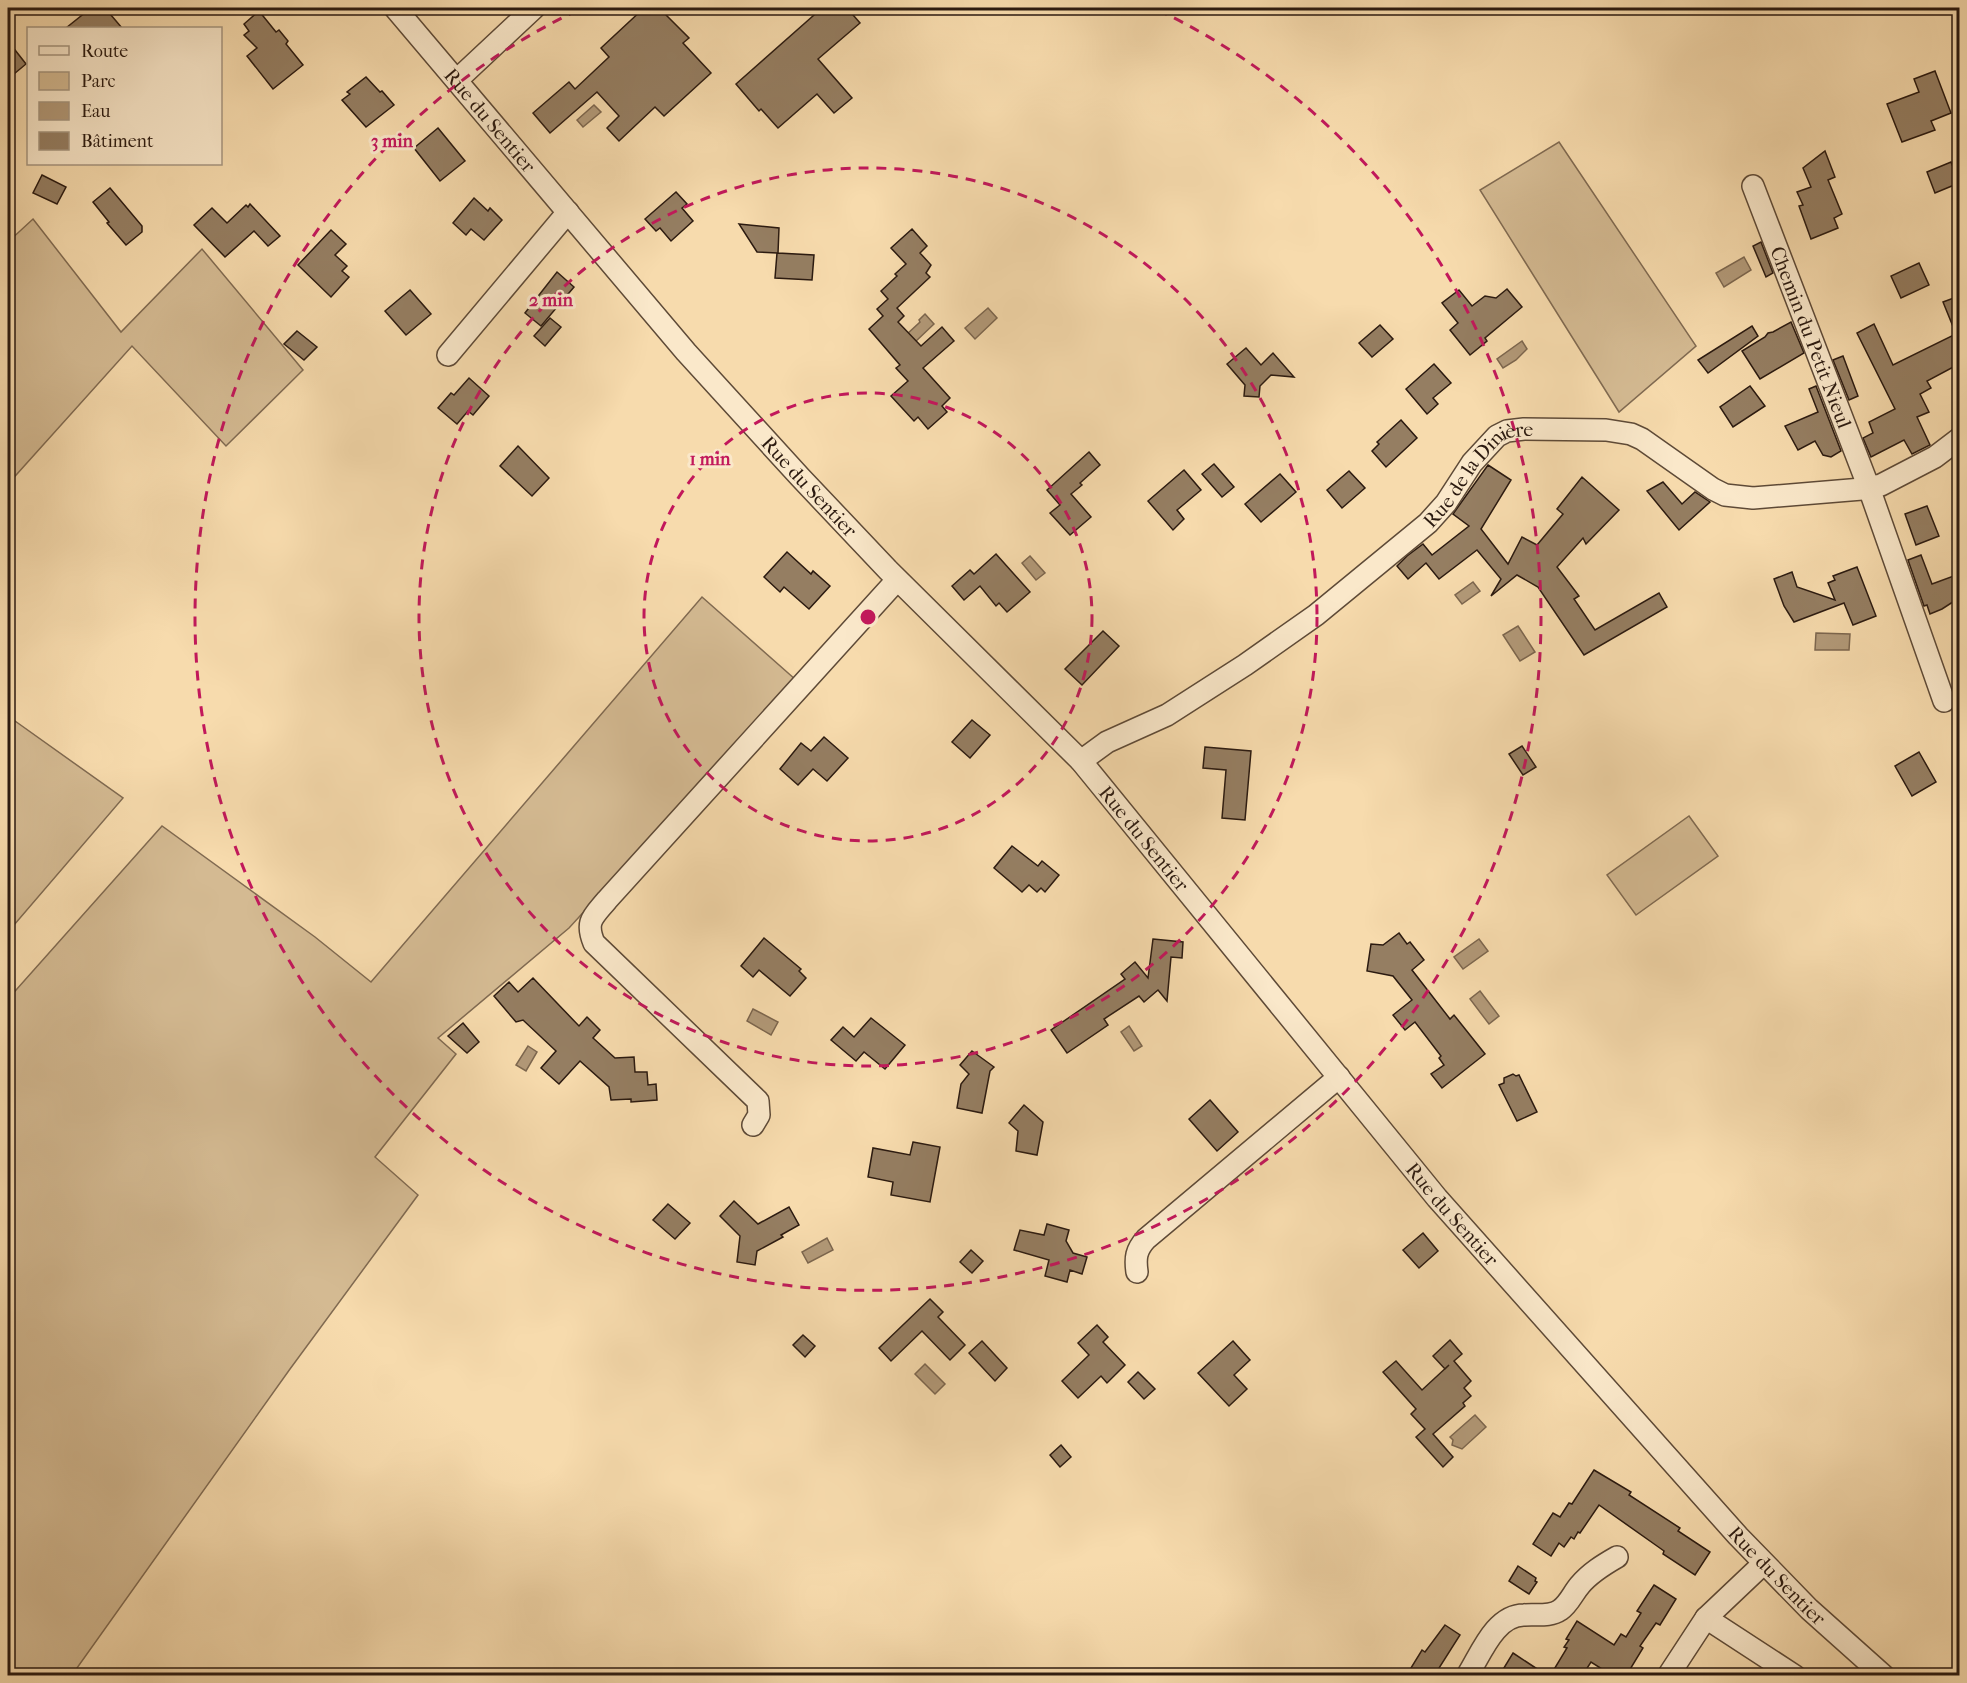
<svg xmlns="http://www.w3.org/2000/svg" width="1967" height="1683" font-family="'IM FELL French Canon',serif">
<rect width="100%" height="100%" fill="#f7dbad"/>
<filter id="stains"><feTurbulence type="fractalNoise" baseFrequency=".00333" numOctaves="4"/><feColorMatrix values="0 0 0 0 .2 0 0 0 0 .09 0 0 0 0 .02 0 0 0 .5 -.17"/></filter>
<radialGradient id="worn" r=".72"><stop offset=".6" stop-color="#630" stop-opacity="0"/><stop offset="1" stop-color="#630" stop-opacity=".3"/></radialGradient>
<g fill="#d4ba92" stroke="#806a51" stroke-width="1.5">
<polygon points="1559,142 1696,346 1619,412 1480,190"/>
<polygon points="33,219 121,332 202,249 303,370 226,446 132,346 8,484 8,242"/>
<polygon points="702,597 796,680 569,928 438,1038 456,1054 375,1157 418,1195 290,1369 72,1675 8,1676 8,999 162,826 315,937 371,982"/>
<polygon points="8,716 123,798 8,932"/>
<polygon points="1689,816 1718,856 1636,915 1607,875"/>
</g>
<g fill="#b29978" stroke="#7c664e" stroke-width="1.5">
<polygon points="594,105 601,112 583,127 577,120"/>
<polygon points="1744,257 1751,270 1724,287 1716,273"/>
<polygon points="988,308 997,318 975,339 965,328"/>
<polygon points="925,314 934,324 914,343 906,335 920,322 919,320"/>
<polygon points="1522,341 1527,349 1516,360 1503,368 1497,359"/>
<polygon points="1030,556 1045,573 1036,580 1022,563"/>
<polygon points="1473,582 1480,591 1462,604 1455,595"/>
<polygon points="1518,626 1535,652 1520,661 1503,635"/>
<polygon points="1816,633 1850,634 1849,650 1815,650"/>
<polygon points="1479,939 1488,951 1463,969 1454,957"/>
<polygon points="1480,991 1499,1016 1489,1024 1470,999"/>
<polygon points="753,1009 778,1022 771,1035 747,1021"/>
<polygon points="1129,1026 1142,1046 1134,1051 1121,1032"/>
<polygon points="528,1046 537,1052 526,1071 516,1065"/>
<polygon points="827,1238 833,1250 808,1263 802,1252"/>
<polygon points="925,1364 945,1384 935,1394 915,1374"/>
<polygon points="1475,1415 1486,1427 1462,1449 1452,1445 1453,1440 1450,1437"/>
</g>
<g fill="#957e62" stroke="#2b1a10" stroke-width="1.5">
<polygon points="91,8 105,8 122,28 66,28"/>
<polygon points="644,8 659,8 689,38 683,43 711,73 664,116 655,107 619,141 607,128 619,116 597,92 550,133 533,113 569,82 575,89 609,57 601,48"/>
<polygon points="822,8 847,8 860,23 818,59 852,98 834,113 817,94 778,128 761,109 759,111 736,84"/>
<polygon points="259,11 276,32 279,30 288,41 286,44 303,65 273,89 247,56 257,48 244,35 249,31 244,24"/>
<polygon points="8,41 26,64 8,79"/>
<polygon points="1935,71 1951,113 1931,121 1935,130 1902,142 1887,104 1919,92 1914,79"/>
<polygon points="366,77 380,92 382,91 394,105 366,127 342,100 350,94 347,92"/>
<polygon points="438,128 465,161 440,181 414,148"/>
<polygon points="1825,151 1835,177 1828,180 1842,214 1834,218 1838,228 1811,239 1799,206 1803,205 1797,192 1811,187 1803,168"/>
<polygon points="1951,162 1959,183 1935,193 1927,172"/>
<polygon points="42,175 66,187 57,204 33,193"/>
<polygon points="110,188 142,226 142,232 126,245 107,223 109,222 93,202"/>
<polygon points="676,192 687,204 682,208 693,221 671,241 660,228 656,231 645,219"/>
<polygon points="474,198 488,211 490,208 502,220 484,240 471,229 466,235 453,223"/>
<polygon points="250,204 280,236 268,246 254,231 225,257 194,225 212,208 227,223 246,205 248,207"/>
<polygon points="739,224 779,228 778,253 814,255 812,280 775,278 777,253 757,252"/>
<polygon points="912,229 927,246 920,253 931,265 926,273 930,277 897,308 904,316 898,322 921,346 942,327 954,341 923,368 950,398 942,406 947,412 928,429 918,417 914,421 891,396 908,381 896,368 900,365 869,329 883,316 877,309 888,299 881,291 897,276 895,274 906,264 891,248"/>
<polygon points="331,230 346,244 335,255 347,266 342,271 349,277 331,297 298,265"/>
<polygon points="1761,242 1773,273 1766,277 1753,246"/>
<polygon points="1919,263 1929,285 1901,298 1891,276"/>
<polygon points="557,272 574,287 541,326 525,313"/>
<polygon points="1507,289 1522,307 1485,338 1487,341 1470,355 1450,330 1458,323 1442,303 1459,290 1472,306 1485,296 1496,298"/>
<polygon points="410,290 431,314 406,335 385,311"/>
<polygon points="1959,296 1959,364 1927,381 1931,388 1920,394 1929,412 1917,417 1930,445 1912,454 1904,440 1871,457 1863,438 1873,433 1869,422 1895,409 1857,333 1874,324 1893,365 1956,334 1943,302"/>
<polygon points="550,318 561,327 545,346 534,336"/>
<polygon points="1791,322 1804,353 1760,379 1742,351 1765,337 1768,333 1773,332"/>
<polygon points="1380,325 1393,339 1372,357 1359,343"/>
<polygon points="1752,326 1758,336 1708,373 1698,360"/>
<polygon points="297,331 317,347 304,360 284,344"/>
<polygon points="1246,348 1261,365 1273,353 1294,377 1271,375 1260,386 1259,397 1244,396 1245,385 1227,364"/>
<polygon points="1843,356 1858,396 1849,400 1833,360"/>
<polygon points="1434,364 1451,383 1433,398 1438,404 1427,414 1406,389"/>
<polygon points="469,378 489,396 473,415 468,411 457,424 438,408 451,393 454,395"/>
<polygon points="1750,386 1765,406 1733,427 1720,407"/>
<polygon points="1816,386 1841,451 1831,457 1823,455 1815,441 1798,450 1785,426 1818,412 1809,389"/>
<polygon points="1401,420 1417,438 1386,467 1372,451 1379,444 1377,442"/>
<polygon points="518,446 549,478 532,496 500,466"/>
<polygon points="1089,452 1100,465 1080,483 1082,485 1071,494 1091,517 1070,535 1050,513 1060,505 1047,490"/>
<polygon points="1214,464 1234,487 1222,497 1202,474"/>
<polygon points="1488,465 1511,480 1481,529 1508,564 1522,537 1537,545 1563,514 1557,509 1582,477 1619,510 1586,544 1583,538 1557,567 1579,596 1574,599 1595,630 1659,593 1667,607 1584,655 1538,587 1517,575 1491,596 1501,579 1477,550 1439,579 1426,563 1408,579 1397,566 1407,556 1423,544 1432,555 1469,526 1453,514"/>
<polygon points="1184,470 1201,490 1177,510 1184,519 1173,530 1148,501"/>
<polygon points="1349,471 1365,488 1342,508 1327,490"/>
<polygon points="1280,474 1296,492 1261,522 1245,504"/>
<polygon points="1663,482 1682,504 1695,492 1710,502 1679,530 1647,491"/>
<polygon points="1927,506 1939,536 1916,545 1905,514"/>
<polygon points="787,552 811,574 813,571 830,586 809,609 784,587 780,592 764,577"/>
<polygon points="996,554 1030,592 1007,612 999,603 996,606 980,586 964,600 952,586 970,570 974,574"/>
<polygon points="1921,555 1932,584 1959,574 1959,598 1942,609 1930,614 1927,605 1924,606 1908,560"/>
<polygon points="1857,567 1876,616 1853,625 1844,603 1794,622 1784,606 1774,579 1792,572 1797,587 1835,600 1828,583 1835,580 1833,576"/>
<polygon points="1103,631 1119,646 1082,685 1065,669"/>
<polygon points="972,720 990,735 970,758 952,742"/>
<polygon points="824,737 848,758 827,781 813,769 798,785 780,769 801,743 811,751"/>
<polygon points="1522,746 1536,767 1523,775 1509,754"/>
<polygon points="1205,747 1251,751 1245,820 1222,818 1226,770 1203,768"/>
<polygon points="1919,752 1936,782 1912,796 1895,766"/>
<polygon points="1012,846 1038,866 1042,861 1059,875 1045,892 1041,888 1037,892 1029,885 1022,892 994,868"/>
<polygon points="1399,933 1407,944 1410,942 1424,960 1412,970 1450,1019 1454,1015 1485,1054 1442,1088 1431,1074 1444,1065 1439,1058 1441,1056 1415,1022 1405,1030 1393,1015 1412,1000 1393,976 1367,971 1371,944 1383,945"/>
<polygon points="764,938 801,969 799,971 806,978 790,996 759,970 753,977 741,966"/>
<polygon points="1153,939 1183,942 1182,958 1171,957 1167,1001 1158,990 1144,1002 1139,996 1104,1019 1108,1025 1067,1053 1051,1030 1125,979 1121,974 1135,962 1148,978"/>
<polygon points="533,978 579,1026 587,1017 600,1030 593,1038 615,1058 634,1057 635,1072 647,1072 648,1085 656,1084 657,1100 631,1102 631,1099 611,1100 609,1087 580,1061 559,1084 541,1068 556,1051 523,1020 516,1022 494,996 509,982 518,992"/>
<polygon points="871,1018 905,1045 885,1069 864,1052 856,1061 831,1040 843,1027 854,1037"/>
<polygon points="463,1023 479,1042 467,1053 448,1036"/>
<polygon points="972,1051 994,1067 990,1071 982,1113 957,1108 961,1084 969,1074 960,1065"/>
<polygon points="1513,1074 1516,1076 1519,1075 1537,1112 1517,1121 1499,1085 1504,1083 1504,1078"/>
<polygon points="1210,1100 1238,1132 1217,1151 1189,1119"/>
<polygon points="1024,1105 1043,1122 1037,1155 1016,1151 1018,1131 1009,1123"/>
<polygon points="913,1142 940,1147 930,1202 891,1195 893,1182 868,1177 873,1148 910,1155"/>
<polygon points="734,1201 758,1224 789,1207 799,1225 781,1235 783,1237 757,1251 755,1265 737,1262 740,1236 720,1216"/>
<polygon points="668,1204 690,1223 675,1239 653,1220"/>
<polygon points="1047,1224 1069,1230 1066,1241 1073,1253 1087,1257 1082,1274 1070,1270 1067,1282 1045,1276 1049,1260 1014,1250 1020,1230 1044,1235"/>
<polygon points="1423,1233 1438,1251 1419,1268 1403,1250"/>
<polygon points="971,1250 983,1261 972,1273 960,1262"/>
<polygon points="930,1299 943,1312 938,1317 965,1345 950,1360 922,1331 891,1361 879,1348"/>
<polygon points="1097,1325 1108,1337 1103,1342 1125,1365 1107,1383 1101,1376 1078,1398 1062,1381 1089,1355 1078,1343"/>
<polygon points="803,1335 815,1346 805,1357 793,1345"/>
<polygon points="1450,1340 1462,1354 1454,1361 1471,1381 1464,1388 1471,1396 1463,1403 1465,1406 1433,1434 1453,1457 1443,1467 1416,1437 1425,1429 1411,1414 1416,1409 1383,1372 1396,1361 1422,1390 1449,1365 1445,1369 1433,1356"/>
<polygon points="982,1341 1007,1368 995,1381 969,1353"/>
<polygon points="1233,1341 1250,1360 1234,1375 1247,1389 1229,1406 1198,1373"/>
<polygon points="1138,1372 1155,1389 1144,1399 1128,1382"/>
<polygon points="1061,1445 1071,1457 1060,1467 1050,1455"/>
<polygon points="1594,1470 1631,1492 1629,1495 1680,1528 1678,1531 1710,1552 1695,1575 1663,1554 1664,1551 1657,1546 1599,1505 1580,1533 1578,1532 1574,1539 1571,1537 1564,1547 1559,1543 1551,1556 1533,1544 1553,1513 1560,1517 1569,1503 1572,1504"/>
<polygon points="1518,1566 1536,1578 1535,1581 1537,1582 1529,1594 1509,1581"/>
<polygon points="1654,1585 1676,1599 1660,1625 1656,1623 1640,1646 1643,1648 1626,1676 1613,1676 1591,1662 1582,1676 1550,1676 1567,1648 1564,1647 1569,1640 1566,1639 1577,1621 1614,1645 1621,1634 1626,1637 1641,1613 1637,1611"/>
<polygon points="1445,1625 1460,1635 1434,1676 1406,1676 1422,1650 1425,1652"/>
<polygon points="1513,1653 1548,1676 1499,1676"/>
</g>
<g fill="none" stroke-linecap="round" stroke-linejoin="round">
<defs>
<g id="minor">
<path id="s1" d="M 395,8 L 686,352 L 800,477 L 888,570 L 1081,761 L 1437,1198 L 1738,1536 L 1809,1609 L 1884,1676"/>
<polyline points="457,80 534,8"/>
<path id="s2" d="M 1753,186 L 1869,488 L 1944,701"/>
<polyline points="448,355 568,212"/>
<path id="s3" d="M 1081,761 L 1107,742 L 1167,715 L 1245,665 L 1316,615 L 1428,523 L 1446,503 L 1472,463 L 1497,436 L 1507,431 L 1524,429 L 1606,430 L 1631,434 L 1642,439 L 1713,489 L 1725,495 L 1753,498 L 1862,489 L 1881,485 L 1935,457 L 1960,438"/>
<path d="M 753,1125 L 759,1115 L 758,1101 L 594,943 C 585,921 593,917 607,900 L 897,580"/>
<path d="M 1137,1272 C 1135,1258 1136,1250 1146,1239 L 1339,1077"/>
<polyline points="1706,1618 1795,1676"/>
<path d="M 1467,1676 C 1481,1654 1495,1615 1524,1615 C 1536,1614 1550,1617 1560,1610 C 1569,1604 1573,1593 1580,1585 C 1590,1573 1603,1565 1617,1557"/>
<polyline points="1668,1676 1706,1618 1763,1564"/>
</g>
</defs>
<use href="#minor" stroke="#5e4a37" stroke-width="24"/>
<use href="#minor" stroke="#fae8ca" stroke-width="21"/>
</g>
<g fill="none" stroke="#c2185b" stroke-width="3" stroke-dasharray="10 8">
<circle cx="868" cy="617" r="224"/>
<circle cx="868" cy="617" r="449"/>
<path d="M1158 10A673 673 0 1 1 578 10"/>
</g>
<g text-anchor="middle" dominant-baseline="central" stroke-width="6" stroke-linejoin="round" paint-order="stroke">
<g font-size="20" fill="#2b1a10" stroke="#fae8ca">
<text stroke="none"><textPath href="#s1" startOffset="147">Rue du Sentier</textPath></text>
<text stroke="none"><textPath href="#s2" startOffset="162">Chemin du Petit Nieul</textPath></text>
<text stroke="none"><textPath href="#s3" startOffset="496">Rue de la Dinière</textPath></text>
<text stroke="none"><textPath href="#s1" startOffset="633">Rue du Sentier</textPath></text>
<text stroke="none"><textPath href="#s1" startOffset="1119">Rue du Sentier</textPath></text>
<text stroke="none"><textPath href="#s1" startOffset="1605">Rue du Sentier</textPath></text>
<text stroke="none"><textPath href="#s1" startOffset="2091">Rue du Sentier</textPath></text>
</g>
</g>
<circle cx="868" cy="617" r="9" fill="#c2185b" stroke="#fae8ca" stroke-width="3"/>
<g font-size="18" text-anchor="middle" font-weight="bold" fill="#c2185b" stroke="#fae8ca" stroke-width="6" stroke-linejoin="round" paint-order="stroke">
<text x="392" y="147">3 min</text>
<text x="551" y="306">2 min</text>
<text x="710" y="465">1 min</text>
</g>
<rect width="1967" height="1683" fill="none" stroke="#f7dbad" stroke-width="30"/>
<rect x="9" y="9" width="1949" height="1665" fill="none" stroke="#2b1a10" stroke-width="3"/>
<rect x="15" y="15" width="1937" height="1653" fill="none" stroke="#2b1a10" stroke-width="1.5"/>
<rect x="27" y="27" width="195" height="138" fill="#fae8ca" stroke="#a79680" stroke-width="1.5"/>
<rect x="39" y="46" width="30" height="9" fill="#fae8ca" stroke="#a79680" stroke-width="1.5"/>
<text x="81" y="57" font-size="18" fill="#2b1a10">Route</text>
<rect x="39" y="72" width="30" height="18" fill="#d4ba92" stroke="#a79680" stroke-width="1.5"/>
<text x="81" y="87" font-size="18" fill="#2b1a10">Parc</text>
<rect x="39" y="102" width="30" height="18" fill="#b29978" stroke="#a79680" stroke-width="1.5"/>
<text x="81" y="117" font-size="18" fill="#2b1a10">Eau</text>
<rect x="39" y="132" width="30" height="18" fill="#957e62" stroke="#a79680" stroke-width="1.5"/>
<text x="81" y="147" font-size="18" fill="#2b1a10">Bâtiment</text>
<rect width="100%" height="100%" filter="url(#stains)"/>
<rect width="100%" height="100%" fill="url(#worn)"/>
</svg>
